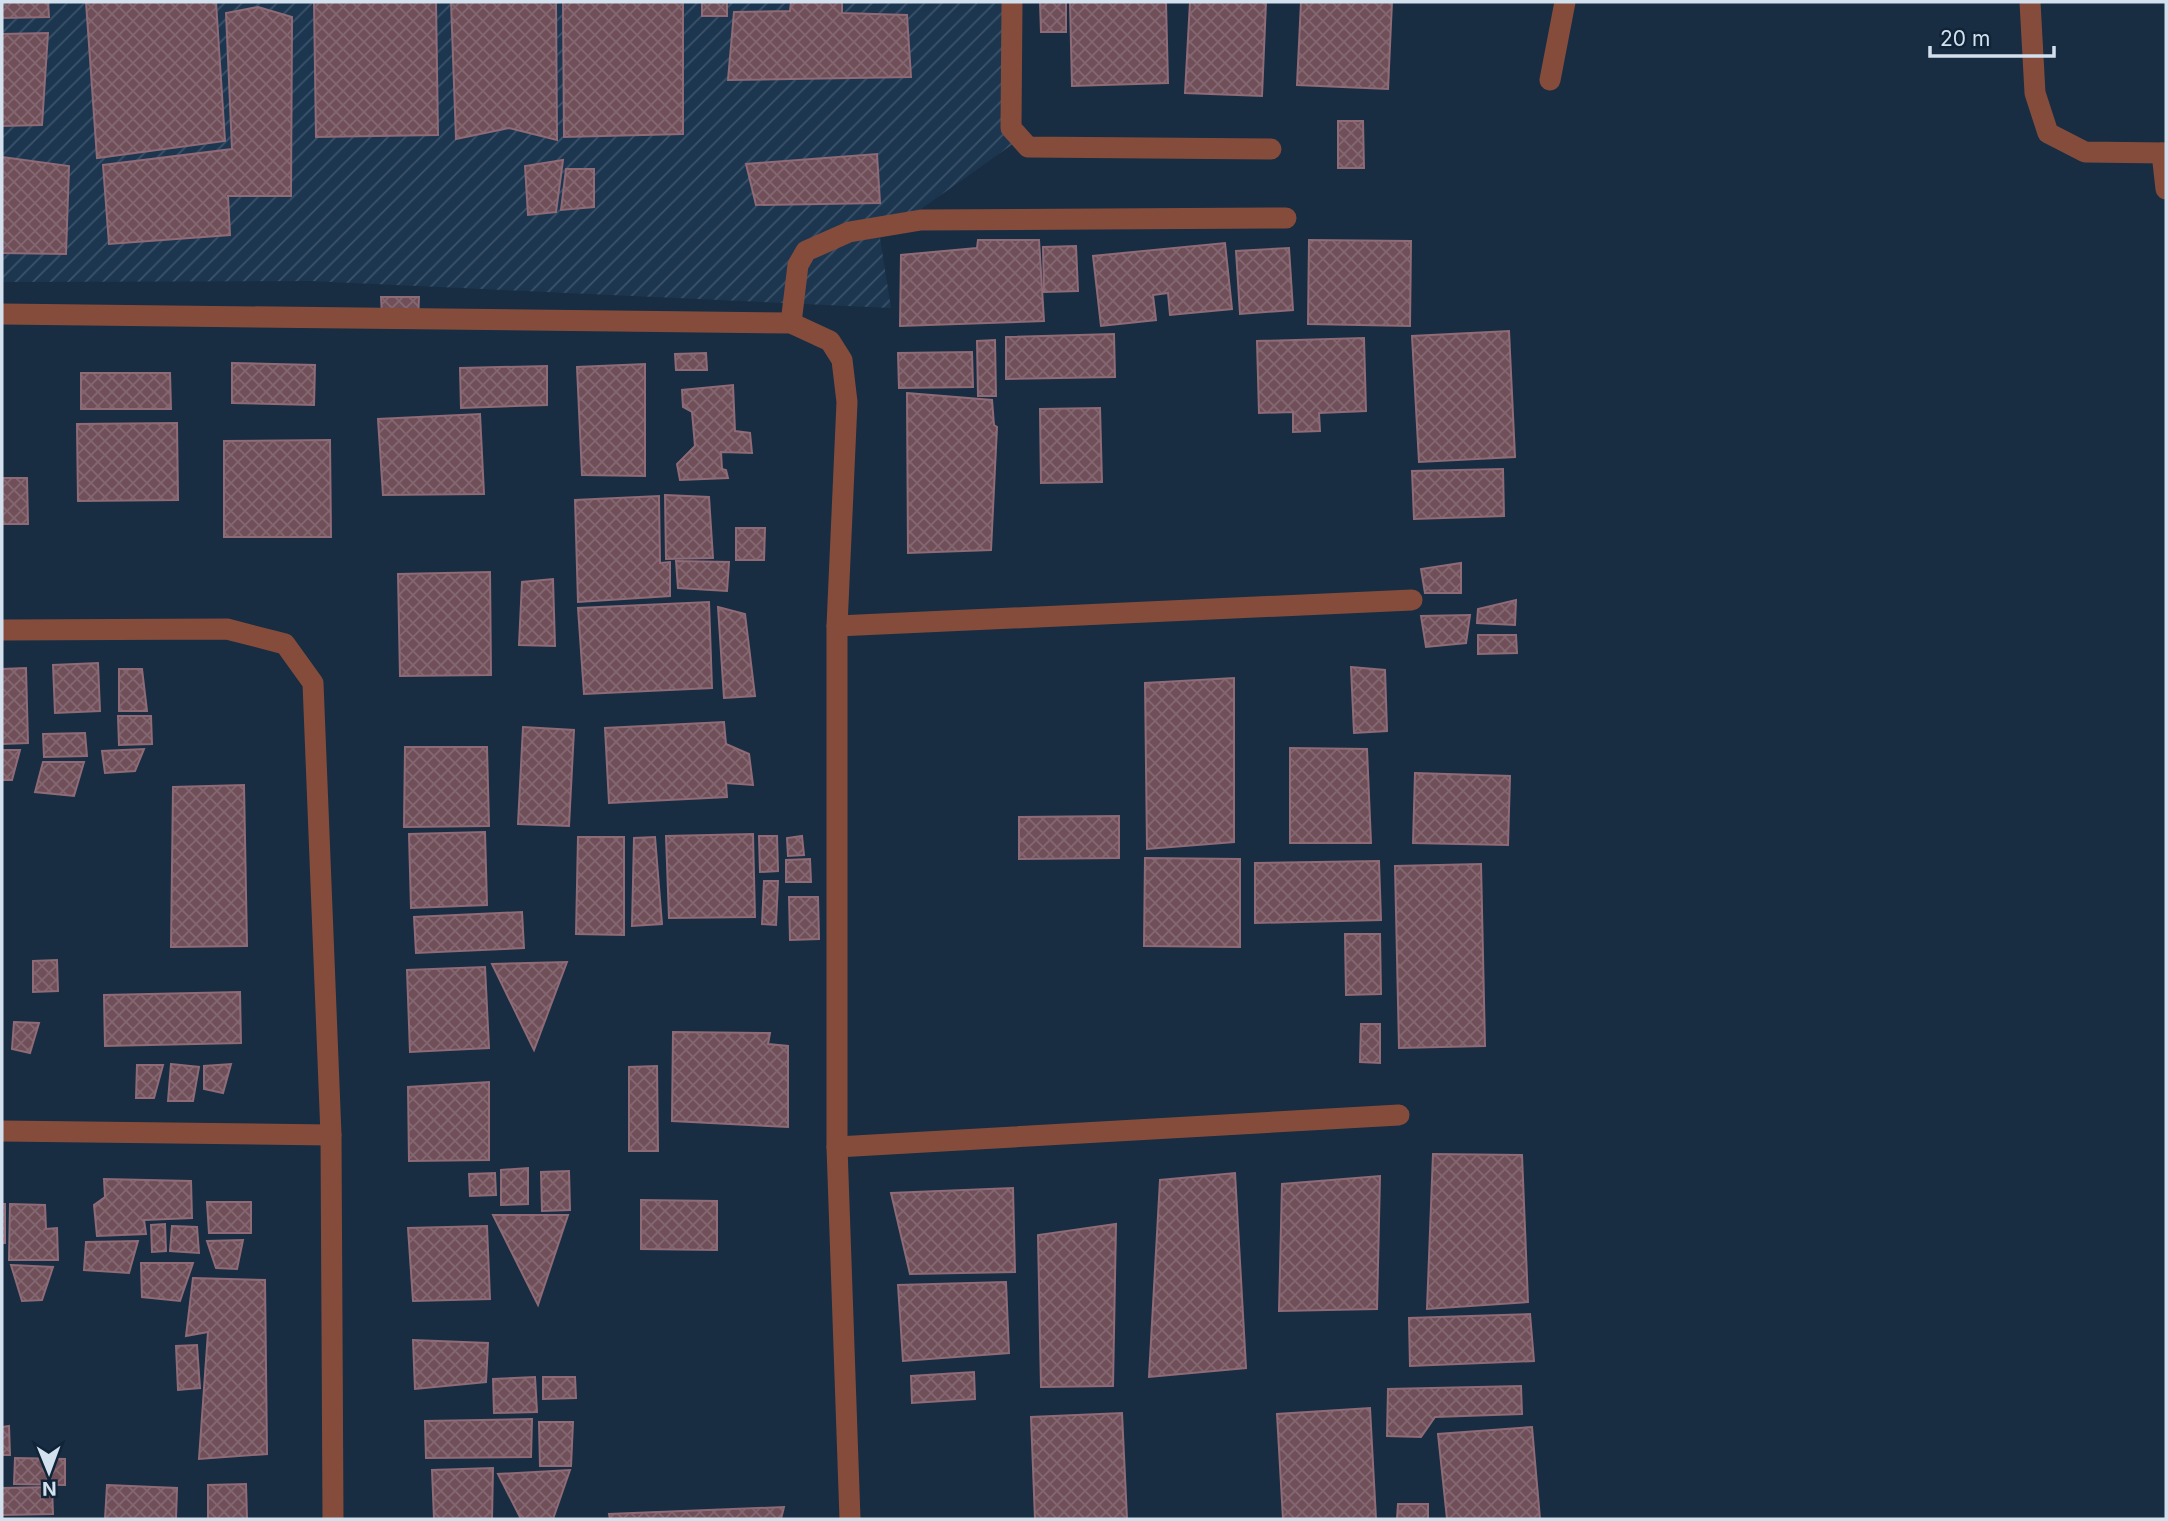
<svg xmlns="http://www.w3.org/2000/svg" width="2168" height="1521" font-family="Inter,sans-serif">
<defs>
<pattern id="industrial-furrows" width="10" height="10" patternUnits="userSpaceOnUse" patternTransform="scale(1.75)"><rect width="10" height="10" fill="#1c3650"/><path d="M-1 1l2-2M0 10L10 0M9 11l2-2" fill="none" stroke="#3c536a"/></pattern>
<pattern id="building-cross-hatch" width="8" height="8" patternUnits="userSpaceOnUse" patternTransform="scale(1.75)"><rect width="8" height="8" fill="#704f59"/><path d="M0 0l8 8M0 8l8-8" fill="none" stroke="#846871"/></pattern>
</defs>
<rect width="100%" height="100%" fill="#182d42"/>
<polygon fill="url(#industrial-furrows)" points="2,2 1018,2 1013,144 880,238 891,308 310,281 2,282"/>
<g fill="url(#building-cross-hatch)" stroke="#8e6b76" stroke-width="2">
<polygon points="2,2 48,2 49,17 2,18"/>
<polygon points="86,2 216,2 225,141 97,158"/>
<polygon points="314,2 436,2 438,135 316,137"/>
<polygon points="451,2 556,2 557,140 509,128 456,139"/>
<polygon points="563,2 683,2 683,134 564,137"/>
<rect x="702" y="2" width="25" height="14"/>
<polygon points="791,2 842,2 842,13 907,15 911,77 728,80 734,12 790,11"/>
<polygon points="1040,2 1066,2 1066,32 1041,32"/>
<polygon points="1070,2 1166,2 1168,83 1072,86"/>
<polygon points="1190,2 1266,2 1262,96 1185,93"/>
<polygon points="1301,2 1392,2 1388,89 1297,85"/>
<polygon points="258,7 292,17 291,196 228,196 230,235 109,244 103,165 232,149 226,13"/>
<polygon points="48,33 42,125 2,126 2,34"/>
<polygon points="1338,121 1363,121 1364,168 1338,168"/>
<polygon points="877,154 880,203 756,205 746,164"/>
<polygon points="2,157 69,166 66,254 2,253"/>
<polygon points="563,160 556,212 528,215 525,166"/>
<polygon points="566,169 594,169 594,207 561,210"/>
<polygon points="978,240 1039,240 1044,321 900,326 901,255 977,248"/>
<polygon points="1309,240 1411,241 1410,326 1308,324"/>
<polygon points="1225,243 1232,309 1170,315 1168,293 1153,295 1156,320 1101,326 1093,256"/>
<polygon points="1076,246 1078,291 1044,292 1043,247"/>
<polygon points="1289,248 1293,310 1240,314 1236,251"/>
<polygon points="381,297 419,297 418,320 382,315"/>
<polygon points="1509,331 1515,457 1419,462 1412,336"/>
<polygon points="1114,334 1115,377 1006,379 1006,337"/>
<polygon points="1364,338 1366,411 1319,413 1320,431 1293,432 1293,412 1259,413 1257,341"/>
<polygon points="995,340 996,396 978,396 977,341"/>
<polygon points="972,352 973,387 899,388 898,353"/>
<polygon points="706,353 707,370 676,370 675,354"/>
<polygon points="232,363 315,365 314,405 232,403"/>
<polygon points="645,364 645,476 582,475 577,367"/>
<polygon points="547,366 547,405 461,408 460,368"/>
<polygon points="81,373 170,373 171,409 81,409"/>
<polygon points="733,385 735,431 750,433 752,453 721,452 722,469 726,470 728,478 680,480 677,464 695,446 692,412 683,407 682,390"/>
<polygon points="907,393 992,400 994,425 997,427 991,550 908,553"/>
<polygon points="1100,408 1102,482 1041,483 1040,409"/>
<polygon points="480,414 484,494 383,495 378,419"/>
<polygon points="177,423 178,500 78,501 77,424"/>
<polygon points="330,440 331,537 224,537 224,441"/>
<polygon points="1503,469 1504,516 1414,519 1412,471"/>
<polygon points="2,478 27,478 28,524 2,524"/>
<polygon points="665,495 709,497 713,558 666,559"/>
<polygon points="659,496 660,563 670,562 670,596 578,602 575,500"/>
<polygon points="736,528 765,528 764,560 736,560"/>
<polygon points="676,561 729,562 727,591 678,588"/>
<polygon points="1461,563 1461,593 1425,593 1421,569"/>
<polygon points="490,572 491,675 400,676 398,574"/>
<polygon points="553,579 555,646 519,645 522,582"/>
<polygon points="1516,600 1515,625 1477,623 1478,609"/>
<polygon points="709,602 712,688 584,694 578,608"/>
<polygon points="718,607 745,614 755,696 724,698"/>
<polygon points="1470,615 1466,643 1426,647 1421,616"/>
<polygon points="1478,635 1516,635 1517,653 1478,654"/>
<polygon points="98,663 100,711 55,713 53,665"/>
<polygon points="1351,667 1385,670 1387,731 1354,733"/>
<polygon points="26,668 28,743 2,744 2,669"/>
<polygon points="119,669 142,669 147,711 119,711"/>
<polygon points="1234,678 1234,842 1147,849 1145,683"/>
<polygon points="118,716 151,716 152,744 119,745"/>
<polygon points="724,722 726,744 749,754 753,785 726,783 727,797 609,803 605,728"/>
<polygon points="523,727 574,730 569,826 518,824"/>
<polygon points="85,733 87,756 44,757 43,734"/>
<polygon points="405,747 487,747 489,826 404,827"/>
<polygon points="1290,748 1367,749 1371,843 1290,843"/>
<polygon points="144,749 135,771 105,773 102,751"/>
<polygon points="2,750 20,750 12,780 2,780"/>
<polygon points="43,762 84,762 74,796 35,792"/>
<polygon points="1415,773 1510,776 1508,845 1413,843"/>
<polygon points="244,785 247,946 171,947 173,787"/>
<polygon points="1119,816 1119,858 1019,859 1019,817"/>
<polygon points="485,832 487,905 411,908 409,834"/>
<polygon points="753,834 755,917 669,918 666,836"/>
<polygon points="759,836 777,836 778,871 760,872"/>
<polygon points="802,836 804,855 788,856 787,838"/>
<polygon points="578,837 624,837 624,935 576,934"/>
<polygon points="655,837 662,924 632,926 634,838"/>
<polygon points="1145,858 1240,859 1240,947 1144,946"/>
<polygon points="810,859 811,882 786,882 786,860"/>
<polygon points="1379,861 1381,920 1255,923 1255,863"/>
<polygon points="1481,864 1485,1046 1399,1048 1395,866"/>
<polygon points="764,881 778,881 776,925 762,924"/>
<polygon points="789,897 818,897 819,939 790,940"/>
<polygon points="522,912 524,948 416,953 414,917"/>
<polygon points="1345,934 1380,934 1381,994 1346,995"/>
<polygon points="57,960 58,991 33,992 33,961"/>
<polygon points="567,962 534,1050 492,964"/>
<polygon points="485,967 489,1048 410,1052 407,970"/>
<polygon points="240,992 241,1043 105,1046 104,995"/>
<polygon points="14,1022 39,1023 30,1053 12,1049"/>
<polygon points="1361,1024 1380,1024 1380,1063 1360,1062"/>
<polygon points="673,1032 770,1033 768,1044 788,1046 788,1127 672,1121"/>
<polygon points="171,1064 199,1067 193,1101 168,1101"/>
<polygon points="231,1064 223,1093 204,1089 204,1066"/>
<polygon points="137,1065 163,1065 154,1098 136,1098"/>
<polygon points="657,1066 658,1151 629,1151 629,1067"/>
<polygon points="489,1082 489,1160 409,1161 408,1087"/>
<polygon points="1433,1154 1522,1155 1528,1302 1427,1309"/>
<polygon points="528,1168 528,1204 501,1205 501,1170"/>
<polygon points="569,1171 570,1210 542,1211 541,1172"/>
<polygon points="495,1173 496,1195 470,1196 469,1174"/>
<polygon points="1235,1173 1246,1368 1149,1377 1160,1180"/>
<polygon points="1380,1176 1377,1309 1279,1311 1282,1184"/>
<polygon points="104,1179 191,1181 192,1218 144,1220 146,1234 97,1236 94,1205 105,1197"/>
<polygon points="1013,1188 1015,1272 910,1274 891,1193"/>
<polygon points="641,1200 717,1201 717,1250 641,1249"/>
<polygon points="207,1202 251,1202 251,1233 209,1233"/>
<rect x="2" y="1204" width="3" height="39"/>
<polygon points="10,1204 45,1205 46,1229 57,1228 58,1260 9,1260"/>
<polygon points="493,1215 568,1215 538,1305"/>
<polygon points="165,1224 166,1251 152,1252 151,1225"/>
<polygon points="1116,1224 1113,1386 1041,1387 1038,1235"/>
<polygon points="172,1226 197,1227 199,1253 170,1251"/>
<polygon points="487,1226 490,1299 413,1301 408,1228"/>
<polygon points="243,1240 237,1269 216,1268 207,1241"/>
<polygon points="138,1241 129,1273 84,1270 86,1242"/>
<polygon points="141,1263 193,1263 180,1301 142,1297"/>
<polygon points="11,1265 53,1267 42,1300 22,1301"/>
<polygon points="193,1278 265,1280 267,1454 199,1459 208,1332 186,1336"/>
<polygon points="1006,1282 1009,1353 903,1361 898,1285"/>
<polygon points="1530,1314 1534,1361 1410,1366 1409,1318"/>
<polygon points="413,1340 488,1343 486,1382 415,1389"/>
<polygon points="197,1345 200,1388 178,1390 176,1346"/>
<polygon points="974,1372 975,1399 912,1403 911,1376"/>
<polygon points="535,1377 537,1412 494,1413 493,1379"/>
<polygon points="543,1377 575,1377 576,1398 543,1399"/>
<polygon points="1521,1386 1522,1414 1435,1417 1421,1437 1387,1436 1388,1389"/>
<polygon points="1370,1408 1376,1519 1283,1519 1277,1414"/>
<polygon points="1122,1413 1127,1519 1035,1519 1031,1417"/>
<polygon points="532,1419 531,1457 426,1458 425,1421"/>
<polygon points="539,1422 573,1422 571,1466 540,1466"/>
<polygon points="9,1426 10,1455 2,1455 2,1427"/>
<polygon points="1532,1427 1540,1519 1447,1519 1438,1434"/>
<polygon points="15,1458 65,1459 65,1485 14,1484"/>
<polygon points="493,1468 492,1519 434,1519 432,1470"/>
<polygon points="570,1470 553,1519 521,1519 498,1474"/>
<polygon points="246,1484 247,1519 208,1519 208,1485"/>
<polygon points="107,1485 177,1488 176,1519 105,1519"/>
<polygon points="52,1487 53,1514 2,1515 2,1488"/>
<polygon points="1398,1504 1428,1504 1428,1519 1397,1519"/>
<polygon points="784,1507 781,1519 610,1519 609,1514"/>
</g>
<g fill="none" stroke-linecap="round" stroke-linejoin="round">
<polyline stroke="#864c3b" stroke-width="21" points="1550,80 1565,2"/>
<g stroke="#864c3b" stroke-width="21">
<polyline points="1012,2 1011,128 1028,147 1271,149"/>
<polyline points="2030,2 2035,93 2048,133 2085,152 2166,153"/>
<polyline points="2162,153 2166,189"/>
<polyline points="2,314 791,323 830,341 842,360 847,402 837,626 837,1147 850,1519"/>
<polyline points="791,323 798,265 806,251 849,232 921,220 1286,218"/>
<polyline points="837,626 1412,600"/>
<polyline points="2,630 227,629 285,644 313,683 331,1135 333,1519"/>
<polyline points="2,1131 331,1135"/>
<polyline points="837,1147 1399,1115"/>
</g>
</g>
<rect width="2168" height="1521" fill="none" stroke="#d3e0ed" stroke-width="7"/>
<g transform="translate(49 1472) rotate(179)" stroke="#0f2438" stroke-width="5" paint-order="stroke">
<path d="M0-5L12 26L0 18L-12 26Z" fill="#d3e0ed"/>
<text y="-10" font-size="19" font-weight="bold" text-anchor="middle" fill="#d3e0ed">N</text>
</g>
<path d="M1930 46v10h124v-10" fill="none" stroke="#d3e0ed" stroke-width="3.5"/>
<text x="1940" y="46" font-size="21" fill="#d3e0ed" stroke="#0f2438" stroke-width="5" paint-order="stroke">20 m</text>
</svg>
